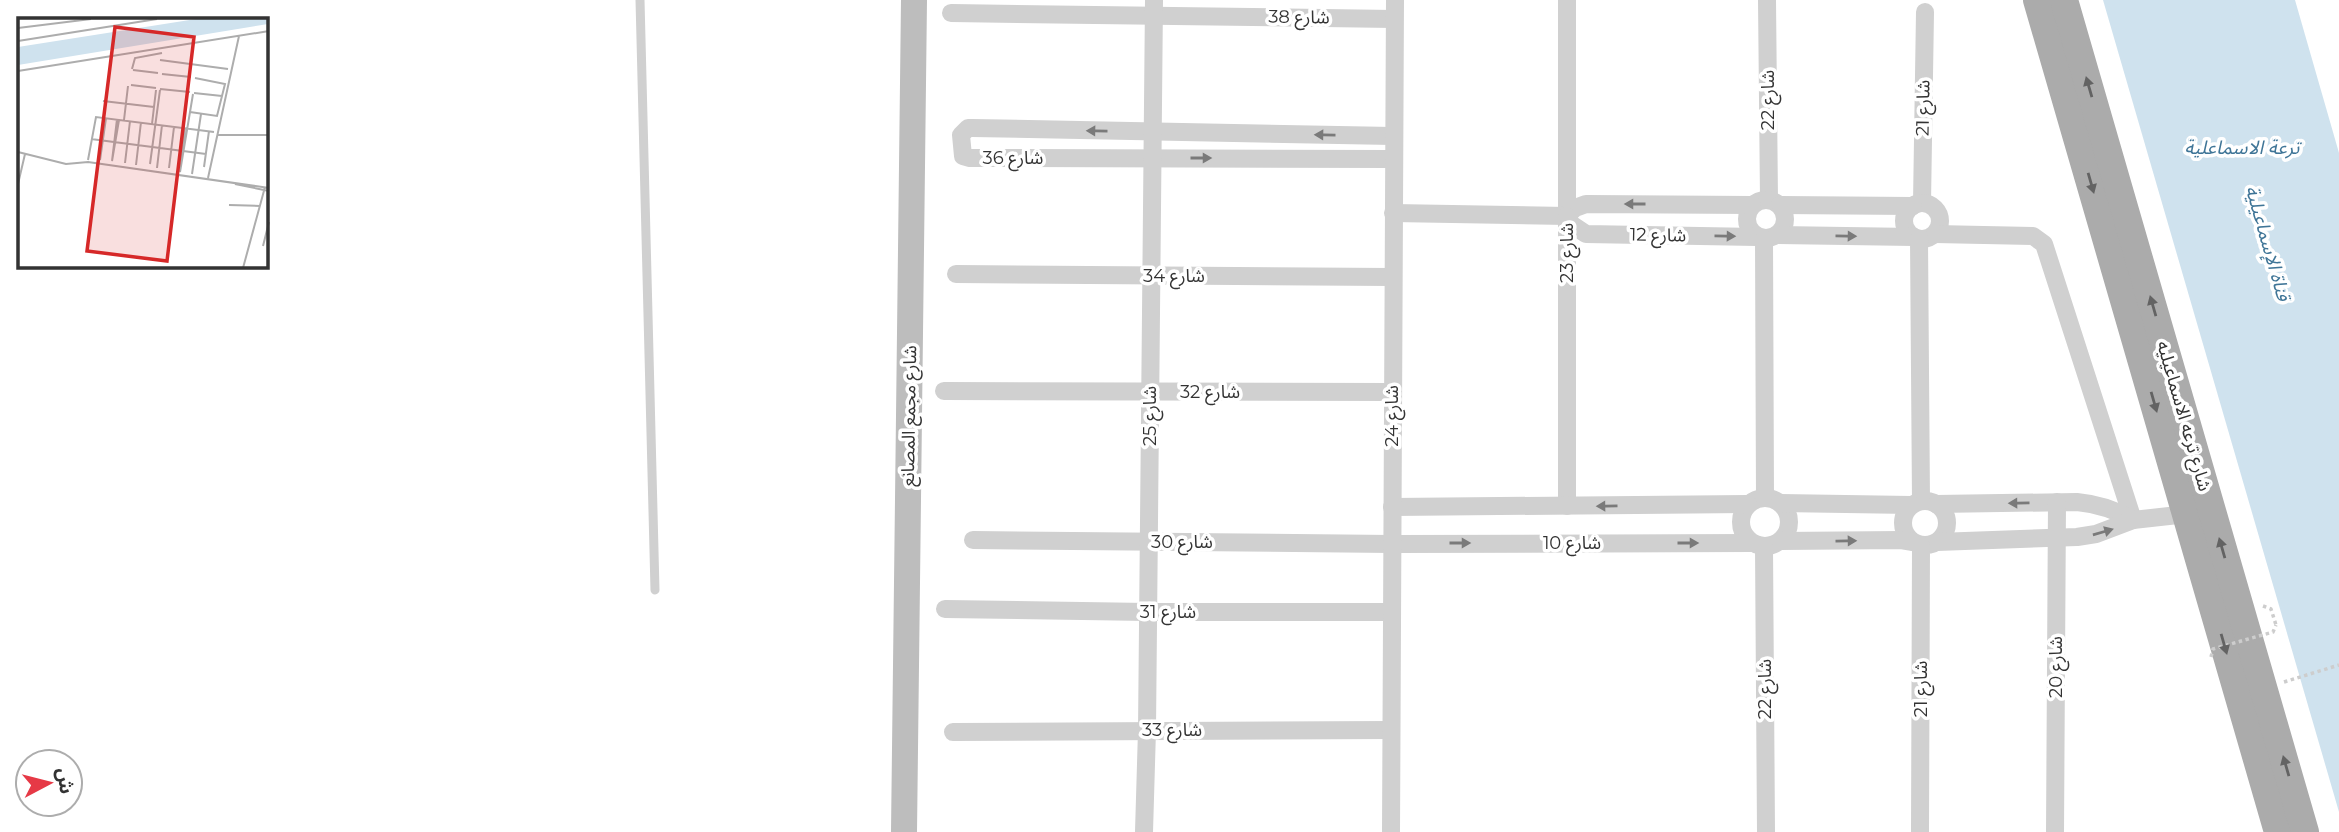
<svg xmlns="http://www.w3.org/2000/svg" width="2339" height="832" font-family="Montserrat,'Noto Sans Arabic',sans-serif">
<rect width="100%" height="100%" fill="#fff"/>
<polygon fill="#cfe2ee" points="2103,0 2295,0 2339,153 2339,812"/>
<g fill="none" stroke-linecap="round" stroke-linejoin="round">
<g stroke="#cdcdcd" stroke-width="3.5" stroke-dasharray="3.5 3.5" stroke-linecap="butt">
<polyline points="2263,606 2271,609 2276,625"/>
<polyline points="2284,682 2339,665"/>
</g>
<polyline stroke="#d0d0d0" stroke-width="9" points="640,0 655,590"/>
<g stroke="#d0d0d0" stroke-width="18">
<polyline points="1567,0 1567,506"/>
<polyline points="1767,0 1769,200"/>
<polyline points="951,13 1394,19"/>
<polyline points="1393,159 970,158 963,156 961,135 968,128 972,128 1393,136"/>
<circle cx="1766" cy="219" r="19"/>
<polyline points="1922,203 1925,12"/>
<circle cx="1922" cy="221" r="18"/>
<polyline points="1780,205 1913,206"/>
<polyline points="1393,213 1567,216 1575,208 1586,204 1752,205"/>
<polyline points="1567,216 1571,224 1586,234 1757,237"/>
<polyline points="1935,234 2033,236 2044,244 2133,520"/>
<polyline points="1778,235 1914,237"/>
<polyline points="1764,239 1765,497"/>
<polyline points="1919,239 1921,501"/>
<polyline points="956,274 1392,277"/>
<polyline points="944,391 1392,392"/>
<circle cx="1765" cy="522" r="24"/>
<circle cx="1925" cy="523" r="22"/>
<polyline points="1780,503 1911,505"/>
<path d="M 1936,504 L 2077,502 C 2098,504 2114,509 2133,520"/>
<polyline points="1392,507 1748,504"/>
<polyline points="973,540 1392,544 1752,543"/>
<polyline points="1780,541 1901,540 1913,542"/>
<polyline points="1937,542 2077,537 2096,534 2133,520 2187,514"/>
<polyline points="1764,547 1766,832"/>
<polyline points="945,609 1148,612 1391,612"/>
<polyline points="953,732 1391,730"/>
<polyline points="1144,832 1147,730 1154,0"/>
<polyline points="1391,832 1395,0"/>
<polyline points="1920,832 1921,545"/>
<polyline points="2055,832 2057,502"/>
</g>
<polyline stroke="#bdbdbd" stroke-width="26" points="904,832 914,0"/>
<g stroke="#ababab" stroke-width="28">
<polyline points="2037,0 2278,832"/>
<polyline points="2064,0 2305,832"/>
</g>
<polyline stroke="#cdcdcd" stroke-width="3.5" stroke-dasharray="3.5 3.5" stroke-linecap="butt" points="2211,657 2213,649 2273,632 2276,625"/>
</g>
<defs><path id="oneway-solid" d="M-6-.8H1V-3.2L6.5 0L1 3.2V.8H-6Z" transform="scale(1.75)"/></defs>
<g fill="#636363">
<use href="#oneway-solid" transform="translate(2089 87) rotate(-106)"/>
<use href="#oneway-solid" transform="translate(2091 183) rotate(74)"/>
<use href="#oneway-solid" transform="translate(2153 306) rotate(-106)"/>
<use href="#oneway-solid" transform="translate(2154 402) rotate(74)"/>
<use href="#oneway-solid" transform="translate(2222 548) rotate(-106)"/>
<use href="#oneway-solid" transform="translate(2224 644) rotate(74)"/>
<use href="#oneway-solid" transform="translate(2286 766) rotate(-106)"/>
</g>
<g fill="#7a7a7a">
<use href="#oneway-solid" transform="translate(1097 131) rotate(-179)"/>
<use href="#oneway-solid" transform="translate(1325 135) rotate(-179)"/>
<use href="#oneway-solid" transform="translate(1201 158)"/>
<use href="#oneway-solid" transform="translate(1635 204) rotate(-180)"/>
<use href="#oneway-solid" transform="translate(1725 236) rotate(1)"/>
<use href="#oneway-solid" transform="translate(1846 236) rotate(1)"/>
<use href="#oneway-solid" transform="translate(2019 503) rotate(179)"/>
<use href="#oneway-solid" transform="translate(1607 506) rotate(179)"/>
<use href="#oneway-solid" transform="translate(2103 532) rotate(-16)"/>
<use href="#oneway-solid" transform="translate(1846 541) rotate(-1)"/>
<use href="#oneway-solid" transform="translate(1460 543)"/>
<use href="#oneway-solid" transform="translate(1688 543)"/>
</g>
<g text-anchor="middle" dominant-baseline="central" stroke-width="7" stroke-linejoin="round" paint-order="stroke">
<g font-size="18" fill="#333" stroke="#fff">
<text transform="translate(1299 17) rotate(1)">شارع 38</text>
<text transform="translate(1768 100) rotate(-90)">شارع 22</text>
<text transform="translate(1923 108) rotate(-89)">شارع 21</text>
<text x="1013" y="158">شارع 36</text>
<text transform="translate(1658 235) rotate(1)">شارع 12</text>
<text transform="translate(1567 253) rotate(-90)">شارع 23</text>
<text x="1174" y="276">شارع 34</text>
<text x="1210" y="392">شارع 32</text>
<text transform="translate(909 416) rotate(-89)">شارع مجمع المصانع</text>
<text transform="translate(1150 416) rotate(-90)">شارع 25</text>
<text transform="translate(1392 416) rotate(-90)">شارع 24</text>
<text transform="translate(2184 416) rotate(74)">شارع ترعه الاسماعيليه</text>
<text x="1182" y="542">شارع 30</text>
<text x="1572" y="543">شارع 10</text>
<text x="1168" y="612">شارع 31</text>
<text transform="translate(2056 667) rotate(-90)">شارع 20</text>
<text transform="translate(1765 689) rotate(-90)">شارع 22</text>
<text transform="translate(1921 689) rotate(-90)">شارع 21</text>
<text x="1172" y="730">شارع 33</text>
</g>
<g font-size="19" font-style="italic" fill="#3f7597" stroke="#fff">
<text x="2242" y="147">ترعة الاسماعلية</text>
<text transform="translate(2268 243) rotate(74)">قناة الإسماعيلية</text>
</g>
</g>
<g transform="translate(18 18)">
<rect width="250" height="250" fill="#fff"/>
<path d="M 178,1 L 250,1 L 250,6 L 0,47 L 0,29 Z" fill="#cfe2ee"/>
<path fill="none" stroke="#adadad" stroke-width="2" d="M 0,10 L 73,1M 0,23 L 139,1M 142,42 L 210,51M 114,51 L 117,40 L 144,35M 115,52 L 140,55M 0,53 L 251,13M 144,56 L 173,59M 113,67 L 138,70M 142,71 L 172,74M 176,75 L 204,78M 85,83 L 136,89M 172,94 L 199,98 L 207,66 L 177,60M 99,101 L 94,143 L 101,102M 106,102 L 110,68M 134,106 L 138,72M 167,110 L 162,154 L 175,76M 199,117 L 251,117M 73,121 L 188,136M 0,134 L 48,146 L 70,144 L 251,170M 70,142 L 78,99 L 196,114M 82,142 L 88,100M 107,145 L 112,103M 132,146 L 142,72M 118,147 L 123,104M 186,149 L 191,113M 139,150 L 144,107M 151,150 L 156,109M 174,156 L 183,96M 190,160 L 221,18M 0,166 L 7,136M 217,166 L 251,173M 211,187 L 242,188M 245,228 L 251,204M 225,250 L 247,169"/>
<path fill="#d62828" fill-opacity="0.15" stroke="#d62828" stroke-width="3.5" d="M 97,9 L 176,19 L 149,243 L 69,233 Z"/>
<rect width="250" height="250" fill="none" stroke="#333" stroke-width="3.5"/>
</g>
<g transform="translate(49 783) rotate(83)"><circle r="33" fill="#ffffff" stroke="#adadad" stroke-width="2"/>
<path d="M0-5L12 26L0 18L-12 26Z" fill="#e63946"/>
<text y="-10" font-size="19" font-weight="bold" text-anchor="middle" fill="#333333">ش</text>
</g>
</svg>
